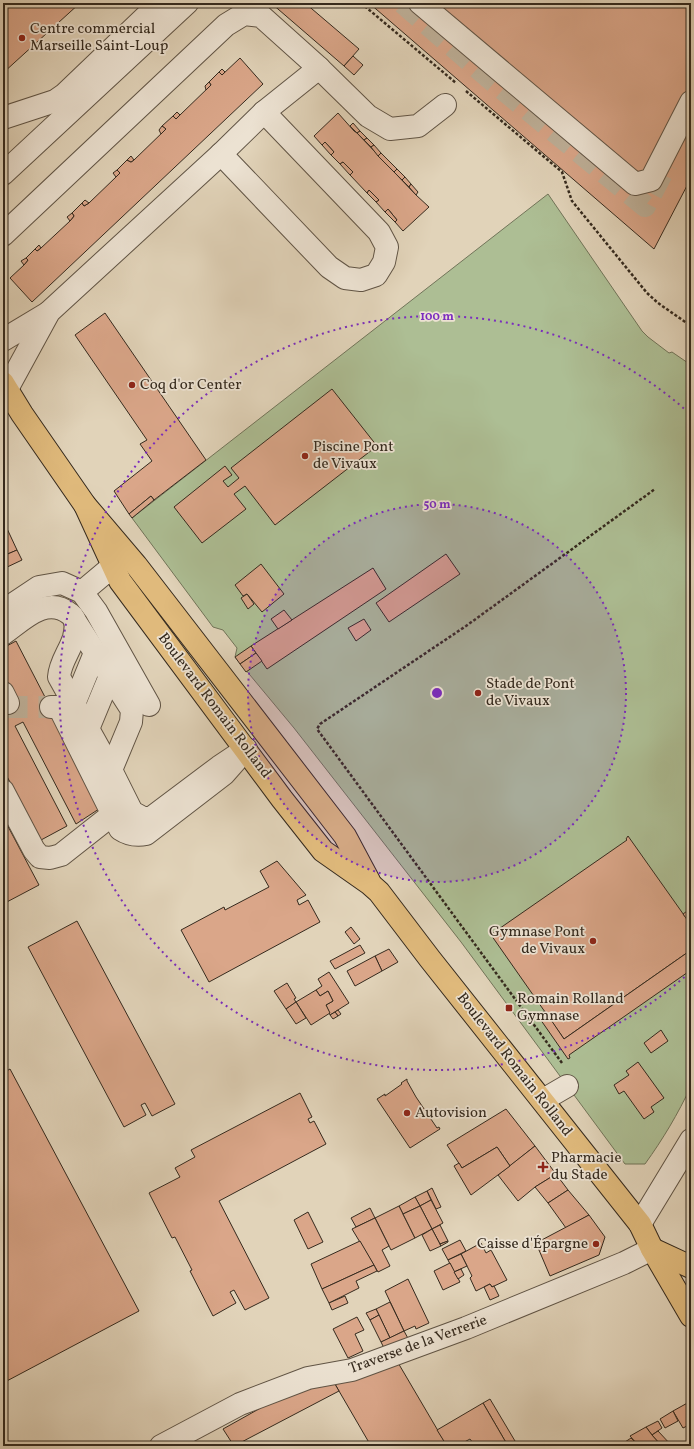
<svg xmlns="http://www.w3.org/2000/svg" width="694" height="1449" font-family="Vollkorn,serif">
<rect width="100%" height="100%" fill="#e1d3b9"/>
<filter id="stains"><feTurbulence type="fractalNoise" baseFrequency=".005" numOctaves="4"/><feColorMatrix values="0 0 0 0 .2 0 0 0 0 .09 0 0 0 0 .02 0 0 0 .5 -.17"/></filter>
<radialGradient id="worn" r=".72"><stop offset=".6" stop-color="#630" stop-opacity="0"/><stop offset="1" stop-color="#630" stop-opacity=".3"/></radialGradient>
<path fill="#adbe94" stroke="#717459" d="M 548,194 L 642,331 L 648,337 L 669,353 L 672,352 L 691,365 L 691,1086 C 678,1114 663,1139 645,1164 L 625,1164 L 461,942 L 294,728 L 235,657 L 237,648 L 223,630 L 213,627 L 132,518 Z"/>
<g fill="#daa689" stroke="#352a1e">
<polygon points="3,3 80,3 3,73"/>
<polygon points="271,3 305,3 359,49 344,66"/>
<polygon points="369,3 691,3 691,178 654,249"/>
<polygon points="353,56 363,65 354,75 344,66"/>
<polygon points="240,58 263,84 32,302 10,278 24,265 28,260 26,258 35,249 37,251 41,248 70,221 74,216 72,213 82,203 84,206 89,203 116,177 120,173 117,170 127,160 131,162 134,160 166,129 162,126 173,116 176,119 180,115 211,85 209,82 219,72 222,75"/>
<polygon points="222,69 225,72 222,75 219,72"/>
<polygon points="209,82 211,85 206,90 205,86"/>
<polygon points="177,112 180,115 176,119 173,116"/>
<polygon points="338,113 354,131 357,133 416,195 429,207 403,231 395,222 397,220 388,209 385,212 376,202 379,200 369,190 367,193 350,175 353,172 343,162 340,164 331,155 334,152 325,142 322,145 314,136"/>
<polygon points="353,123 360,131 357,133 350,126"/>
<polygon points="162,126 166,129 161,134 159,130"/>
<polygon points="360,131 367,138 364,140 357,133"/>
<polygon points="367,138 374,145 371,147 364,140"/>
<polygon points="325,142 334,152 331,155 322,145"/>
<polygon points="374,145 381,153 378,156 371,147"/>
<polygon points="381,153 397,169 394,172 378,156"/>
<polygon points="131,156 134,160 131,162 127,160"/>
<polygon points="343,162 353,172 350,175 340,164"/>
<polygon points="397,169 405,177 402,180 394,172"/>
<polygon points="117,170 120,173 116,177 113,173"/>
<polygon points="405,177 411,184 409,187 402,180"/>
<polygon points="411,184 418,192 416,195 409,187"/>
<polygon points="369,190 379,200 376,202 367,193"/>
<polygon points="85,200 89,203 84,206 82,203"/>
<polygon points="388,209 397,220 395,222 385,212"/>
<polygon points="72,213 74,216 70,221 67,217"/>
<polygon points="39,245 41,248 37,251 35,249"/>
<polygon points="26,258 28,260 24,265 21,261"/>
<polygon points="105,313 206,460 154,500 151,496 129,514 114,491 152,461 140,444 147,440 75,335"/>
<polygon points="332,389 377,446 275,525 245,486 234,494 246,509 202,543 174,507 225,466 232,475 223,481 228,487 239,478 231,468"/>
<polygon points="151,496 154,500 132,518 129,514"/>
<polygon points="3,520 17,550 3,556"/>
<polygon points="17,550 22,560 3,569 3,556"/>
<polygon points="446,554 460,574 389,622 376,603"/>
<polygon points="261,564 284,594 262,612 247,594 243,596 235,585"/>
<polygon points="373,568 386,589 267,669 251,646"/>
<polygon points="247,594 254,604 248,609 241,598"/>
<polygon points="284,610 292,620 278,629 271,619"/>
<polygon points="364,619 371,630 356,641 348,628"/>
<polygon points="16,641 102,807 76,824 23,722 15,726 67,826 41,840 3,769 3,648"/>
<polygon points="251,646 256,653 240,664 235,657"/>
<polygon points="256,653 262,661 246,672 240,664"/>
<polygon points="3,817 39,885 3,904"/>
<polygon points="628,836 691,925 691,950 564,1039 489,932 492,930 493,933 627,840 626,839"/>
<polygon points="277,861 306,895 297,900 299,905 308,900 320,922 209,982 181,930 224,907 225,910 269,887 260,871"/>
<polygon points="690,909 691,911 691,925 683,914"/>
<polygon points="77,921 175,1104 152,1116 145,1103 141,1105 146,1115 124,1127 28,947"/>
<polygon points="351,927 360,939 354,944 345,932"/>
<polygon points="360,945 365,953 335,969 330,961"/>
<polygon points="389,949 398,962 382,971 375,956"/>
<polygon points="691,950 691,970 569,1055 570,1058 568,1059 538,1016 545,1011 564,1039"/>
<polygon points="375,956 382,971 355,986 347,971"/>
<polygon points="329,972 349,1003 330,1015 326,1005 333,1001 328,991 320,996 316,990 322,986 318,979"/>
<polygon points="287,983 296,998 294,999 296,1002 286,1009 274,991"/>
<polygon points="316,990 320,996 328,991 333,1001 326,1005 330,1013 311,1025 296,1002"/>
<polygon points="296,1002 306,1018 296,1024 286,1009"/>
<polygon points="338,1010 341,1014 338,1016 335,1012"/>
<polygon points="335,1012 338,1016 333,1019 330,1015"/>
<polygon points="661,1030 668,1041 651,1053 644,1043"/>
<polygon points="638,1062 664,1098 651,1107 654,1112 644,1119 624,1091 619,1094 614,1085 629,1075 626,1071"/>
<polygon points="10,1069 139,1311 3,1383 3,1073"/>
<polygon points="407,1079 407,1081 416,1097 437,1128 439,1127 440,1129 410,1148 377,1099 385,1094 385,1096 402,1084 401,1083"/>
<polygon points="300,1093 312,1117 308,1119 310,1123 314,1121 326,1144 219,1201 269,1298 245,1310 234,1290 230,1292 236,1303 213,1316 190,1271 192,1270 175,1237 172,1238 149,1193 180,1177 175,1168 195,1157 191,1150"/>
<polygon points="506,1109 535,1146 510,1166 497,1147 462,1168 447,1145"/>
<polygon points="535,1146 556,1174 535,1187 518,1201 498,1175"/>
<polygon points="497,1147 510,1166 471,1195 454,1166 459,1163 462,1168"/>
<polygon points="556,1174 568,1190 548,1203 535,1187"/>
<polygon points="432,1188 441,1207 436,1209 427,1191"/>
<polygon points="568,1190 589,1215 566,1228 548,1203"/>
<polygon points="427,1191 431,1200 420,1206 415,1197"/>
<polygon points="415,1197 420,1206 403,1214 399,1206"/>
<polygon points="431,1200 443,1223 432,1229 420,1206"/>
<polygon points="399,1206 415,1238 391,1250 375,1218"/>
<polygon points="420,1206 432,1229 415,1238 403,1214"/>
<polygon points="370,1208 375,1218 356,1227 351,1218"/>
<polygon points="308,1212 323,1242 308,1249 294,1220"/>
<polygon points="589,1215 605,1237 599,1255 550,1276 536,1243"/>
<polygon points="375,1218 389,1246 382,1250 390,1266 378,1272 352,1229"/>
<polygon points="440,1225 448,1241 440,1244 432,1229"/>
<polygon points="432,1229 441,1246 430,1251 422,1235"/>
<polygon points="460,1240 466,1251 448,1260 442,1249"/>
<polygon points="360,1241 374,1265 322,1289 311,1264"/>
<polygon points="448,1241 448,1242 441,1246 440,1244"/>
<polygon points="481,1243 486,1253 491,1250 507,1280 492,1287 490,1284 476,1291 470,1278 472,1276 461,1254"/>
<polygon points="461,1254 467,1266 454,1272 448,1260"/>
<polygon points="450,1263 460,1282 443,1290 434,1271"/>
<polygon points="374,1265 377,1271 356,1281 359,1288 329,1303 322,1289"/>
<polygon points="461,1269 464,1275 458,1279 454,1272"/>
<polygon points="408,1279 429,1323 416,1329 415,1326 404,1331 385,1291"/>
<polygon points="490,1284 492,1287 494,1286 499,1296 490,1300 484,1287"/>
<polygon points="345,1296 348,1303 332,1310 329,1303"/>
<polygon points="390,1302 404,1331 390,1338 376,1309"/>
<polygon points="376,1309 379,1315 370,1320 366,1313"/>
<polygon points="379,1315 390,1338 381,1342 370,1320"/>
<polygon points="357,1317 364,1330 355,1334 363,1351 348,1358 333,1329"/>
<polygon points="404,1331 410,1342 385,1350 381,1342"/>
<polygon points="397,1361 447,1446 371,1446 332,1379"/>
<polygon points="332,1379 339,1391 234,1446 223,1429 291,1391"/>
<polygon points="490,1399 518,1446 508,1446 483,1403"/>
<polygon points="691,1401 691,1424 683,1428 673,1411"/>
<polygon points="483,1403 508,1446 475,1446 470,1439 457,1446 447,1446 437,1430"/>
<polygon points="673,1411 678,1421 665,1428 660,1419"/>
<polygon points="658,1421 662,1428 652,1435 646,1427"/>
<polygon points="646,1427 652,1435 662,1446 639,1446 630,1436"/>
<polygon points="658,1431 672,1446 662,1446 652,1435"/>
<polygon points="631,1438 639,1446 619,1446"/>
</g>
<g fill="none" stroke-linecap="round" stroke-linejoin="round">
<g stroke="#bfb19a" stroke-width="22" stroke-dasharray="22 11" stroke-linecap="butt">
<polyline points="403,3 487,76 645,206 667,164"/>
<polyline points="8,703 10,707 51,707"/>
</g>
<defs>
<g id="minor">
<polyline points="420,3 635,184 651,180 691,102"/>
<polyline points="319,68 368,116 390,129 418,126 445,105"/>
<polyline points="3,118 55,101 65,94 160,3"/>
<polyline points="221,154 329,267 345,278 361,280 376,275 384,262 387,247 379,232 264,112"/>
<polyline points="3,174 187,3"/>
<polyline points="3,235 226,25 244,14 261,16 319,68 264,112 221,154 49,312 7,389"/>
<polyline points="3,340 48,313"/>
<polyline points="82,592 113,566"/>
<polyline points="3,611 39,587 62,583 82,592 96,611 149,705"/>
<polyline points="75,621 132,710 131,722 111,770"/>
<path d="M 3,634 C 23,620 46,595 70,614 C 77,619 76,629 74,637 C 70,651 60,662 59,677 L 111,770 L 132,812 L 143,818 L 151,818 L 219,767 L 246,749 L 224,774 L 146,834 C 136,836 129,835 120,829 L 59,707 L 51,707"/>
<polyline points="3,693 8,703"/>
<polyline points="74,704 95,653"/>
<polyline points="88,729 110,676"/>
<polyline points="3,791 34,850 40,857 50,858 61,855 113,814"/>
<polyline points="543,1100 567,1086"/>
<polyline points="640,1224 691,1140"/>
<polyline points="161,1446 240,1404 308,1378 352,1370 466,1328 624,1263 652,1249"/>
</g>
<g id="major">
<polyline points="3,383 22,414 85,505 136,565 345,836 369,881"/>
<polyline points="85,505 120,581 282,799 323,851 370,884 379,892 430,959 640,1224 652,1249 691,1316"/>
<polyline points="652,1249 691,1267"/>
</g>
</defs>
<use href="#minor" stroke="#605445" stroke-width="24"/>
<use href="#major" stroke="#352a1e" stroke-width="24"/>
<g stroke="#352a1e" stroke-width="2.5" stroke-dasharray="3 2" stroke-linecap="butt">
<polyline points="361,3 456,83"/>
<polyline points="466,91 562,172 572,201 647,293 658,303 691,326"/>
<polyline points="562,1063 317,729 320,724 466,626 655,489"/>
</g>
<use href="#minor" stroke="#ece2d2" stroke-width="22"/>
<use href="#major" stroke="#e0ba7c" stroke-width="22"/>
</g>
<circle cx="437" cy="693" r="189" fill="#7b2cbf" fill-opacity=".12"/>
<g fill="none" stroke="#7b2cbf" stroke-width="2" stroke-dasharray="2 4">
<circle cx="437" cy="693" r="189"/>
<path d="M689 973A377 377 0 1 1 689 413"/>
</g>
<g fill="#8f2418" stroke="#ece2d2" stroke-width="1.5">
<circle cx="22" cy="38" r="4"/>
<circle cx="132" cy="385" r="4"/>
<circle cx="305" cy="456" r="4"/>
<circle cx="478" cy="693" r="4"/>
<circle cx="593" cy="941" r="4"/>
<rect x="505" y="1004" width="8" height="8" rx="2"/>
<circle cx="407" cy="1113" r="4"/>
<path d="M541 1161h4v4h4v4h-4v4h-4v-4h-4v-4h4z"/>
<circle cx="596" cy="1244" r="4"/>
</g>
<g text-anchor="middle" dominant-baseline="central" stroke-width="3.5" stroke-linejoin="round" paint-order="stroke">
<g font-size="15" fill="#352a1e" stroke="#ece2d2" text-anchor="start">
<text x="30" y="29">Centre commercial<tspan x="30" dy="17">Marseille Saint-Loup</tspan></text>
<text x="140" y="385">Coq d'or Center</text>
<text x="313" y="447">Piscine Pont<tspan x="313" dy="17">de Vivaux</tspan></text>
<text x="486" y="684">Stade de Pont<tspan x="486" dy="17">de Vivaux</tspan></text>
<text x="585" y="932" text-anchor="end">Gymnase Pont<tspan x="585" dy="17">de Vivaux</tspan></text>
<text x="517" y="999">Romain Rolland<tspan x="517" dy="17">Gymnase</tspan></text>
<text x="415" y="1113">Autovision</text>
<text x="551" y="1158">Pharmacie<tspan x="551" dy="17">du Stade</tspan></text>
<text x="588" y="1244" text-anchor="end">Caisse d'Épargne</text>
</g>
<g font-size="15" fill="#352a1e" stroke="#ece2d2">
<text transform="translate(214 706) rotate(53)">Boulevard Romain Rolland</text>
<text transform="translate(514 1065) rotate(52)">Boulevard Romain Rolland</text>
<text transform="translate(418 1345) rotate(-20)">Traverse de la Verrerie</text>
</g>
</g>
<circle cx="437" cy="693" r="6" fill="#7b2cbf" stroke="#ece2d2" stroke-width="2"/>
<g font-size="12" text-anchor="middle" font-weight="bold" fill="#7b2cbf" stroke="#ece2d2" stroke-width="3.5" stroke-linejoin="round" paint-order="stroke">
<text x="437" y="320">100 m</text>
<text x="437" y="508">50 m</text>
</g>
<rect width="694" height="1449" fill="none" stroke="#e1d3b9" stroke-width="16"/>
<rect x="4" y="4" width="686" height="1441" fill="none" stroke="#352a1e" stroke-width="2"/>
<rect x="8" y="8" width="678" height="1433" fill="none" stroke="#352a1e"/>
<rect width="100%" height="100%" filter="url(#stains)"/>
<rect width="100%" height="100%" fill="url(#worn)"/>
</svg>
